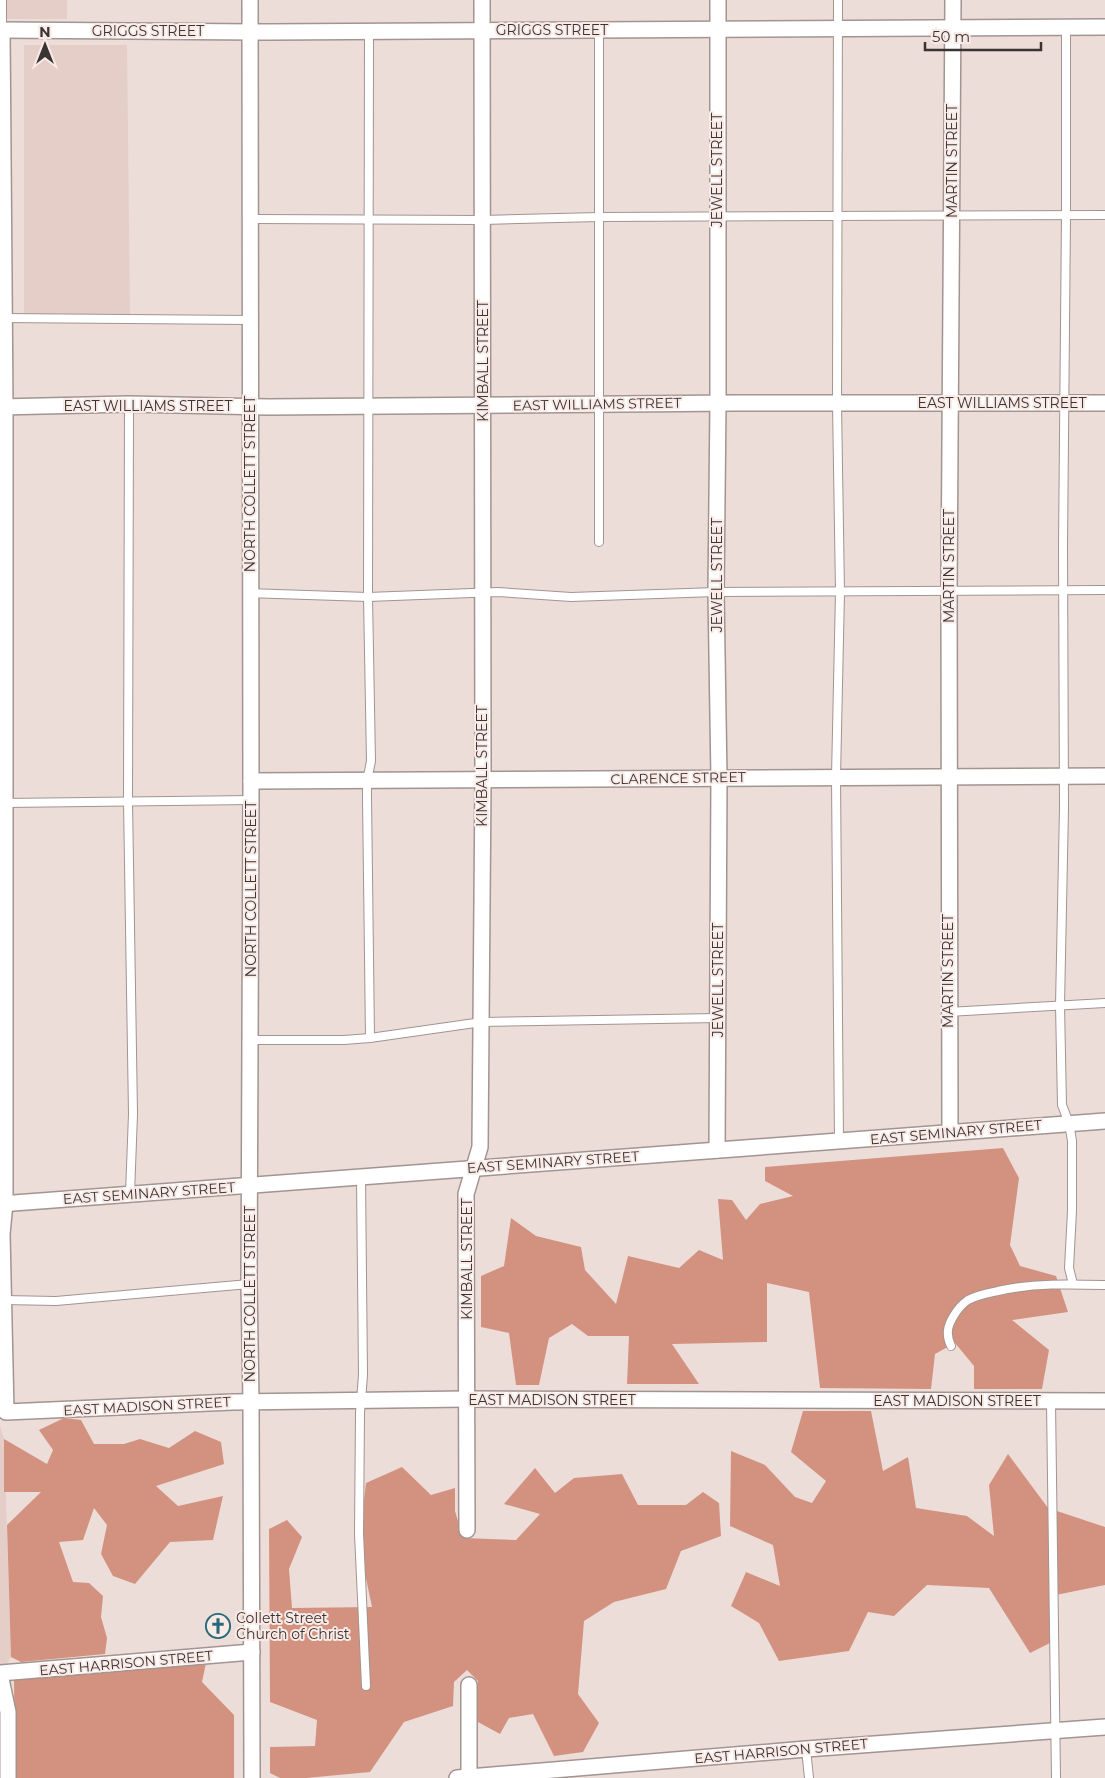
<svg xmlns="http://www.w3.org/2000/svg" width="1105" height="1778" font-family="Montserrat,sans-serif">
<rect width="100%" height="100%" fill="#ecddd9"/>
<g fill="#e4cec7">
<rect x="0" y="0" width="67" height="19"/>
<polygon points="24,45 127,45 130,319 24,318"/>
<polygon points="0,1426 4,1439 11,1657 0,1674"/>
</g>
<g fill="#d39280">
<polygon points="1003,1148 1019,1178 1010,1245 1020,1266 1056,1276 1068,1312 1012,1320 1049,1350 1042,1389 974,1389 974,1366 955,1343 935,1354 931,1389 820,1388 809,1292 767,1283 767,1342 672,1344 699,1384 627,1384 629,1336 588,1336 572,1324 549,1338 539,1385 516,1385 509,1333 481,1327 481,1276 504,1266 511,1218 536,1236 581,1247 585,1270 616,1304 628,1256 679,1268 699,1250 723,1260 718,1199 732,1200 746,1220 760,1204 793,1196 765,1181 765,1167"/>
<polygon points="803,1411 871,1411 883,1471 908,1457 916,1508 967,1516 994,1536 989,1485 1008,1454 1048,1508 1105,1527 1105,1585 1051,1596 1050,1643 1030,1653 989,1588 927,1585 894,1616 868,1612 849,1651 779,1661 759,1623 731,1606 746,1572 780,1586 773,1545 730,1526 731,1451 765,1465 795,1497 812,1503 826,1481 791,1452"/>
<polygon points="64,1418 81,1420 94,1444 124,1444 140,1439 169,1448 195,1431 221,1442 224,1464 156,1486 178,1506 223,1496 213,1540 170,1542 135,1584 113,1576 101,1554 107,1525 94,1508 83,1540 59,1542 73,1582 89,1583 103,1596 101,1617 107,1638 105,1654 21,1662 11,1657 7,1525 41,1492 4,1492 4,1439 47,1464 53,1450 39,1430"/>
<polygon points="402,1467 431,1495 455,1488 455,1511 463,1538 516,1540 540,1514 504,1504 535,1468 555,1493 574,1478 622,1474 638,1505 686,1505 703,1492 719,1503 721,1536 681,1551 666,1589 614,1602 584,1621 578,1694 599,1723 583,1752 554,1756 533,1714 509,1718 500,1734 478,1722 478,1681 467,1670 454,1682 453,1706 404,1722 370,1772 306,1778 280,1778 270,1773 270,1747 315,1746 317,1720 270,1702 269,1529 287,1520 302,1537 289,1569 292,1608 372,1607 359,1545 366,1483"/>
<polygon points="206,1663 202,1682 234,1715 234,1778 15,1778 14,1680"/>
</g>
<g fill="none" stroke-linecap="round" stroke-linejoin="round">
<defs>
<g id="service">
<polyline points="2,0 2,30"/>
<polyline points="838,0 837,404 840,592 836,777 839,1141"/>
<polyline points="1066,27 1066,215 1063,547 1064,808 1060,1005 1062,1105 1069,1123 1072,1141 1072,1211 1069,1268 1073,1284"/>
<polyline points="369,31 368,597 371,761 367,781 367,796 370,1038"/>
<polyline points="251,219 483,220 599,217 1105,215"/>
<polyline points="2,318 250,320"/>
<polyline points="129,404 128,801 133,1114 130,1194"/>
<polyline points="599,542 599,30"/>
<polyline points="250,593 368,597 498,592 571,597 716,592 1105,590"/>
<polyline points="5,803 251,800"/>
<polyline points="948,1012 1105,1003"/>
<polyline points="250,1040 344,1040 370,1038 482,1022 718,1018"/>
<polyline points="361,1177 363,1375 360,1413 359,1534 366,1686"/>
<polyline points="3,1300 56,1301 249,1284"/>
<path d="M 951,1346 C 946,1335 947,1327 953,1317 C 957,1310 962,1304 968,1300 C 977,1295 988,1293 998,1291 C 1033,1283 1069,1284 1105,1285"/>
<polyline points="1051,1402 1056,1778"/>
<polyline points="806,1749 809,1778"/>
</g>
<g id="minor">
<polyline points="250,0 251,800 249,1284 251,1401 252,1778"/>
<polyline points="0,30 270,32 1105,27"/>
<polyline points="2,30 5,407 5,1203 2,1234 6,1412 232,1402 467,1399 1105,1401"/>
<polyline points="0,407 129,404 269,407 736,403 1105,403"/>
<polyline points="251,781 1105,776"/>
<polyline points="950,1132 949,591 953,0"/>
<polyline points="717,1150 719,778 716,592 718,403 718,0"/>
<polyline points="0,1204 1105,1121"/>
<polyline points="467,1530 466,1194 480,1147 483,780 482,0"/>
<polyline points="0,1673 252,1652"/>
<polyline points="0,1674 8,1712 8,1778"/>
<polyline points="469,1685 469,1777"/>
<polyline points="457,1778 806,1749 1105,1727"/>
</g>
</defs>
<use href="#service" stroke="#a29490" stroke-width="10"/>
<use href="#minor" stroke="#a29490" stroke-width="18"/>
<use href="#service" stroke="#fff" stroke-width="8"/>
<use href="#minor" stroke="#fff" stroke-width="15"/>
</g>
<defs>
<symbol id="church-ring" viewBox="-11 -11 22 22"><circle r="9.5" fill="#f9eae6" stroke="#25697a" stroke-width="1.5"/><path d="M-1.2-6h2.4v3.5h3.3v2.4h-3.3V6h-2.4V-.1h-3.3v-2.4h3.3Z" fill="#25697a"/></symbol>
</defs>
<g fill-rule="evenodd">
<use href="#church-ring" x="204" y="1612" width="28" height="28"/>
</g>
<g text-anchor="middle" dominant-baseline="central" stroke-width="4" stroke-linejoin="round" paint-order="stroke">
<g font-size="14" fill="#3a3433" stroke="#f9eae6">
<text x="552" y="30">GRIGGS STREET</text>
<text x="148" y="31">GRIGGS STREET</text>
<text transform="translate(952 161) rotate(-90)">MARTIN STREET</text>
<text transform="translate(717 170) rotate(-90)">JEWELL STREET</text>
<text transform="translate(483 361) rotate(-90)">KIMBALL STREET</text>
<text x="1002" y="403">EAST WILLIAMS STREET</text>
<text transform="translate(597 404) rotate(-1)">EAST WILLIAMS STREET</text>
<text x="148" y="406">EAST WILLIAMS STREET</text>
<text transform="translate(250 484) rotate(-90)">NORTH COLLETT STREET</text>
<text transform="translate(949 566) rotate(-90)">MARTIN STREET</text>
<text transform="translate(717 575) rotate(-90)">JEWELL STREET</text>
<text transform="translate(482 766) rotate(-90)">KIMBALL STREET</text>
<text transform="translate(678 778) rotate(-1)">CLARENCE STREET</text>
<text transform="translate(251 889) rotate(-90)">NORTH COLLETT STREET</text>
<text transform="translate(948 971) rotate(-90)">MARTIN STREET</text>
<text transform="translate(718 980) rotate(-90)">JEWELL STREET</text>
<text transform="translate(956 1132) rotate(-5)">EAST SEMINARY STREET</text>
<text transform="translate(553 1162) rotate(-4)">EAST SEMINARY STREET</text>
<text transform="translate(149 1193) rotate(-4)">EAST SEMINARY STREET</text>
<text transform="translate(467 1259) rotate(-90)">KIMBALL STREET</text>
<text transform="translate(250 1294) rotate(-90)">NORTH COLLETT STREET</text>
<text x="552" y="1400">EAST MADISON STREET</text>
<text x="957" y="1401">EAST MADISON STREET</text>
<text transform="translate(147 1406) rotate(-3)">EAST MADISON STREET</text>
<text transform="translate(126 1663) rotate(-5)">EAST HARRISON STREET</text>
<text transform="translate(781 1751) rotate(-5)">EAST HARRISON STREET</text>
</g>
<g font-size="14" fill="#3a3433" stroke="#f9eae6" text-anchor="start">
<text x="236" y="1618">Collett Street<tspan x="236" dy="16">Church of Christ</tspan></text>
</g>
</g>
<g transform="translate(45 45)" stroke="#f9eae6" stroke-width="4" paint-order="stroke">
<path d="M0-4L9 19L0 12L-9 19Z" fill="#3a3433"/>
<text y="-8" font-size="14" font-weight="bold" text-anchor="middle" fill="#3a3433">N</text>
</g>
<path d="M925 42v8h116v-8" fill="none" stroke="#3a3433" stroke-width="2.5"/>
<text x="932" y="42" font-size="15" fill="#3a3433" stroke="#f9eae6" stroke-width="4" paint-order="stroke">50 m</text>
</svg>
